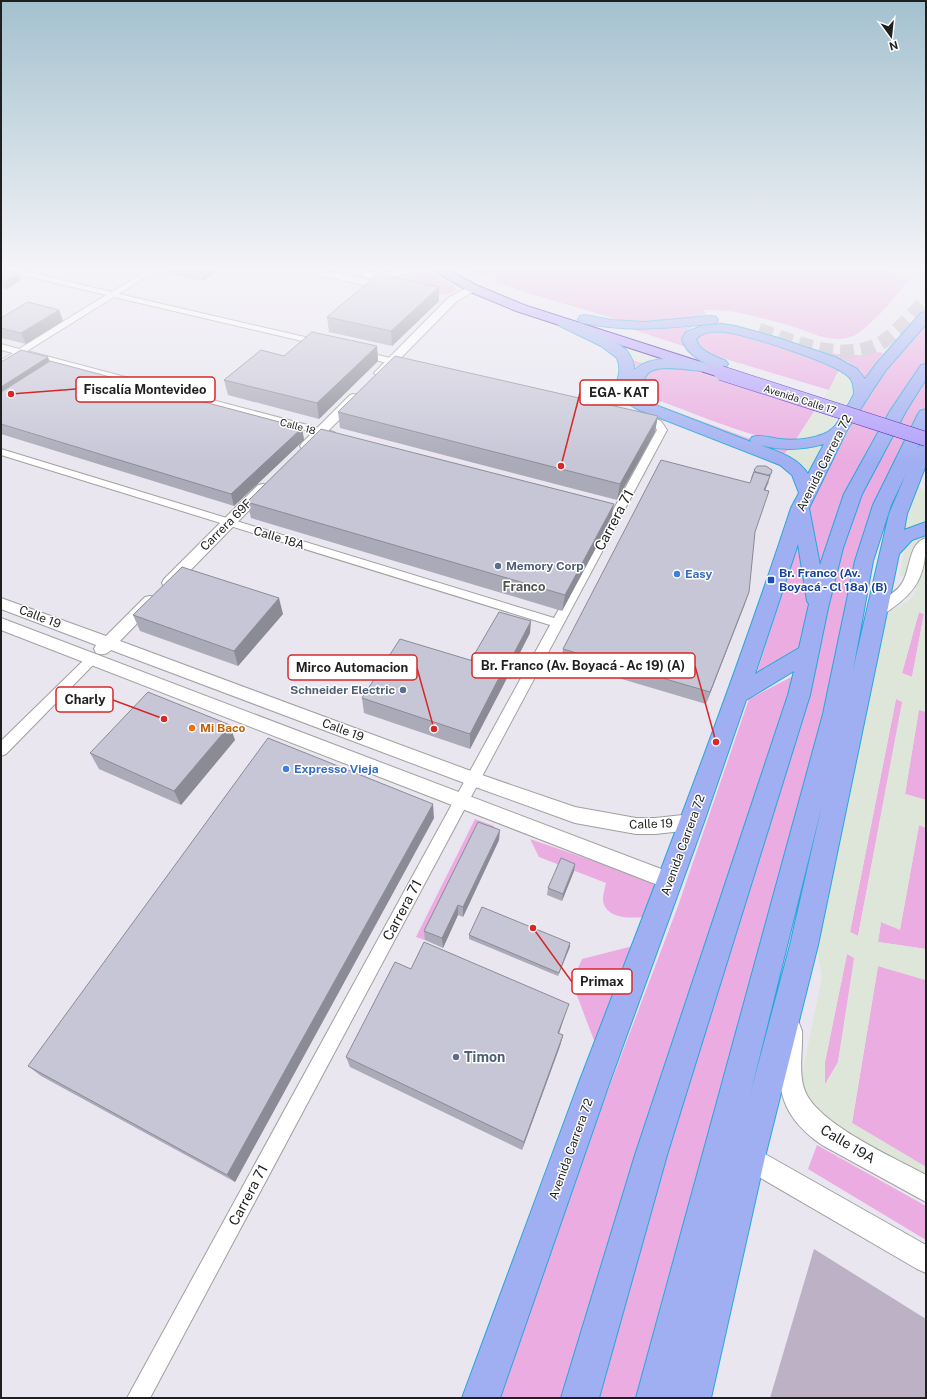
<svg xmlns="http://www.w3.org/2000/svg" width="927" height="1399" font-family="'Public Sans',sans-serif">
<rect width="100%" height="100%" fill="#e9e6f0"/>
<polygon fill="#bdb1c5" points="814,1249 926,1319 926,1398 770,1398"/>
<g fill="#eaace1">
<path d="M 468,267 L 860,267 L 913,276 C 898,293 874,324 855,335 C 833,346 809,331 788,325 C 772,321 756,316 740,313 C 728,310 716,310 704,310 L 707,317 L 656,322 L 623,321 L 524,292 L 478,274 Z"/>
<polygon points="420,272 430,272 454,285 456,290 447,295 380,282"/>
<path d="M 718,322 C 757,327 793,345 831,353 C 841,355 852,355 862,355 C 870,354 876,351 883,353 L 864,380 L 861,372 L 848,362 L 726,324 L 704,324 L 694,326 L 687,330 L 684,335 L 689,348 L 628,328 Z"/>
<polygon points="926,325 926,362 906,388 820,578 807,510 844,438 879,380"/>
<polygon points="708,330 731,331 806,355 840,368 829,390 709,354 699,349 695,339"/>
<polygon points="633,360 643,363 635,367 631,382 644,400 772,447 790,448 784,454 642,401 627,383"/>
<path d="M 684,367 L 815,410 L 793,444 C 746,436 702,416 657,400 C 644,392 643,391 643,375 C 655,366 670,368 684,367 Z"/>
<polygon points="926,378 926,405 902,446 822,725 766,936 664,1292 637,1398 595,1398 642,1227 736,934 790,749 829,595 859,496 883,448"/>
<polygon points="798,544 814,607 798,649 755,679"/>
<polygon points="919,612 924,614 912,677 902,673"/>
<polygon points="797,674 570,1398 500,1398 599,1114 678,906 749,699"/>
<polygon points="896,699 903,701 858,936 850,932"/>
<polygon points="919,709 926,712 926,800 905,794"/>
<polygon points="475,819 494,826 499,840 478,833 425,940 416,937"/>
<polygon points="919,825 926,828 926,949 878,942 881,922 900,929"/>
<path d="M 530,839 L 660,884 L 648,916 C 634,919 604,920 603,899 C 603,894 605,888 606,883 L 539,857 Z"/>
<polygon points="637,945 598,1051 572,982 582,959"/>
<polygon points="847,954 855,958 838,1062 825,1085 825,1062"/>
<polygon points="878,966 926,980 926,1167 852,1123"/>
<polygon points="817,1145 926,1206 926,1240 808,1169"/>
</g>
<g fill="#dee6da" fill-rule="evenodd">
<polygon points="594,334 674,360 643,363 633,360 628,353"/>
<polygon points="840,368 852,378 855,390 830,429 814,437 793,444 829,390"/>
<polygon points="828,441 811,477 800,463 784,454 790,448"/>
<polygon points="918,484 926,494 926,524 904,532"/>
<polygon points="926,533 926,538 921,541 907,576 899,576 905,548 915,537"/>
<path d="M 926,558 L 926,712 L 919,710 L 905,794 L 926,800 L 926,828 L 919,825 L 900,930 L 881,922 L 878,942 L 926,949 L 926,980 L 878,966 L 852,1123 L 926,1167 L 926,1182 L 835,1130 L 808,1104 L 801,1080 L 822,977 L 815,941 L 886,613 L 907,602 L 914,595 ZM 919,612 L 924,614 L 912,677 L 902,673 ZM 896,699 L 902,702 L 858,936 L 850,932 ZM 847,954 L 854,958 L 838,1062 L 825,1084 L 825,1062 Z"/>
</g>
<polygon fill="#ddd5a6" points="864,267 915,267 926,269 926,278"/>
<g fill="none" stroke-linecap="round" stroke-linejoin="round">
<path stroke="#c1bec6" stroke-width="14" stroke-dasharray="14 7" stroke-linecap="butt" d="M 759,330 C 797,342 846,365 884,341 C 897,332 914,312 926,300"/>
<defs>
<g id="minor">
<polygon points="1,267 7,267 112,292 152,267 161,267 119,294 322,341 323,343 319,345 114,297 27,351 334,432 336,434 334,436 328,436 21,355 1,367 1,360 13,353 1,350 1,344 19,349 106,295 1,270"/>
<polygon points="361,351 407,362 408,364 404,367 358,356 357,354"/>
<polygon points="640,413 661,421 667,430 150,1398 127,1398 550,625 1,455 1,449 554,618 657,430 654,425 637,418 635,416"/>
<polygon points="92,654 96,656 98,659 96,662 6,754 1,756 1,741 88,656"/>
</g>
<g id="tertiary">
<polygon points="289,267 309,267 389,284 394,287 389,290 294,270"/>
<path d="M 406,267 L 423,267 L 421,269 C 408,273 372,286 361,275 L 366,272 L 384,273 Z"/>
<polygon points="472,285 476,286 477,288 476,290 456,302 384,375 376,375 374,373 376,371 448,298"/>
<polygon points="354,394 358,395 360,398 358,401 310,449 302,449 300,446 302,443 350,395"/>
<polygon points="263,484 268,485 270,488 268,491 174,587 169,588 164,587 162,583 164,579 258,485"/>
<path d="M 926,538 C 926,572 919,590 891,609 C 884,614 880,617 872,615 L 869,611 C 877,599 895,596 902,583 C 911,570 908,543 926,538 Z"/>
<path d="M 150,596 L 155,597 L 158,601 L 155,605 L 120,641 L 479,774 L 575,807 L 636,818 L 655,818 L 692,814 L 699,816 L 702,822 L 699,828 L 692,830 L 655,834 L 636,834 L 575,823 L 467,784 L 111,650 C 106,655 102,655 96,653 L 94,649 L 96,645 L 1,609 L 1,598 L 106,636 L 145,597 Z"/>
<polygon points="1,618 677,875 680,881 677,887 670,890 663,887 1,630"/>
<path d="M 791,1020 L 799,1023 L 802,1031 C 803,1050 798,1073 805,1091 C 818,1124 895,1158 926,1175 L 926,1202 L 822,1145 C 786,1120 777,1096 779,1053 C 780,1042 779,1033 783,1023 Z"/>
<polygon points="749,1145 926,1245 926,1273 917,1269 740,1166 737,1157 740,1148"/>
</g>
<polygon id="primary" points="428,267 443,267 476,285 524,305 726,370 728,373 726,376 721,377 716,376 516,311 468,291"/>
<g id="trunk">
<path d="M 926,312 L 926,324 L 886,370 L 870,394 L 846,432 L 809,508 L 820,565 L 844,494 L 890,411 L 921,365 L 926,364 L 926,379 L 906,411 L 862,494 L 843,548 L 828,608 L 810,695 L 667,1155 L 599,1398 L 561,1398 L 635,1155 L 788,695 L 794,671 L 746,700 L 704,822 L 608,1087 L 500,1398 L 462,1398 C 501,1294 539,1189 578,1085 C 652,893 727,703 791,508 L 799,493 L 792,475 L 780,465 L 637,409 C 599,387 627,383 617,358 L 601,346 L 560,326 L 558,323 L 560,320 C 572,317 616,341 626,350 C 631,356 634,362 634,370 C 652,354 683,358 705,364 L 707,367 L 705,370 L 700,371 C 687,370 650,362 645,378 C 643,381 643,384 644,387 C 646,391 649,394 652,397 L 649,400 L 645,401 L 751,442 L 750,440 L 752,437 C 761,434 770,438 780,439 C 794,441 822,439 833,428 C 841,419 848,405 854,394 C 854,388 853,381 849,377 C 834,362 747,335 725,332 C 715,331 702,332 696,339 C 699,352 716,356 726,361 L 728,364 L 726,367 C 712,371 685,354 682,339 L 686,332 L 702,326 L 721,324 L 735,326 L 775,337 L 835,357 L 857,369 L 865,379 L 876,364 L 921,313 ZM 824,444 L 808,474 C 797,457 779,452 760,445 C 782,451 802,450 824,444 ZM 798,544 L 807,601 L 809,604 L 799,648 L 755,674 Z"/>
<path d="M 585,315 L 612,320 L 644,322 L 711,316 L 716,317 L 718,320 L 716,323 L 711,324 C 665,328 626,333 580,322 L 578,319 L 580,316 Z"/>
<path d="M 926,409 L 926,431 L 917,449 L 920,445 L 926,443 L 926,465 L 907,514 L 904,530 L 926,522 L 926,535 L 912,540 L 899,554 L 818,945 L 765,1157 L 711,1398 L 636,1398 L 823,714 L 855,561 L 873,505 L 918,414 L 920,411 ZM 906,474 L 889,514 L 853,670 L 873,561 L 891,505 ZM 822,805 L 790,945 L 750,1095 Z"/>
</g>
</defs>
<use href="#minor" stroke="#a0a0a0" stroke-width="2"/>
<use href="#tertiary" stroke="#a0a0a0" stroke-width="2"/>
<use href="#primary" stroke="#2e009a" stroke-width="2"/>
<use href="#trunk" stroke="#26a7db" stroke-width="2"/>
<use href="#minor" fill="#fff" fill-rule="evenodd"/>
<use href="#tertiary" fill="#fff" fill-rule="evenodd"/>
<use href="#primary" fill="#b19ffc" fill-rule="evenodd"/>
<use href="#trunk" fill="#a0aff2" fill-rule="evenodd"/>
<defs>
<polyline id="primary-bridge" points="721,373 926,439"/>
</defs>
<use href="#primary-bridge" stroke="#2e009a" stroke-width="15" stroke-linecap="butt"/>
<use href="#primary-bridge" stroke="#b19ffc" stroke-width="14"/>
</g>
<g fill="#abaab9">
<polygon points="163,267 214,267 215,273 203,281 164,273"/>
<polygon points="1,270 21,280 7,289 1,288"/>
<polygon points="439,301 392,346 329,332 327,317"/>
<polygon points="59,310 63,321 26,344 1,338 1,318"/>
<polygon points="377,346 378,361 319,419 228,395 224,380 284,356"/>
<polygon points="50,361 302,428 304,440 234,506 1,434 1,362"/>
<polygon points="338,412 655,432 617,500 340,428"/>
<polygon points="754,470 769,482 765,490 755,532 749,592 706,704 561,661 563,649 750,483 752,478 751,478"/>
<polygon points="247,502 611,520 562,611 251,518"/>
<polygon points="283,614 238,666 140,631 133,615"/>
<polygon points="530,633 470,749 364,713 362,698 471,660"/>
<polygon points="235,740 181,805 99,769 90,753"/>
<polygon points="434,818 235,1182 41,1076 28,1066"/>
<polygon points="499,840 463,917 458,915 443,948 425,940 424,931"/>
<polygon points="574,871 562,901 547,895 548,888"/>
<polygon points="469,935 570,943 558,976 469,939"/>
<polygon points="565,1015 559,1034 563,1035 560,1046 522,1150 350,1067 346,1057"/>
</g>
<g fill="#8b8b96">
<polygon points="205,267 214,267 215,273 203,281 201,270"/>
<polygon points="19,273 21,280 7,289 4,282"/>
<polygon points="439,287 439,301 392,346 391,331"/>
<polygon points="59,310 63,321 26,344 21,333"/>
<polygon points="377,346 378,361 319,419 317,403"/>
<polygon points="48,357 54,372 1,407 1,387"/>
<polygon points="658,416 655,432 617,500 620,484"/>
<polygon points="302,428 304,440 234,506 231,494"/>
<polygon points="771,474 766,488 760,502 767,476"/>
<polygon points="614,504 611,520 562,611 565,595"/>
<polygon points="749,592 745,604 706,704 710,692"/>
<polygon points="279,598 283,614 238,666 234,651"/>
<polygon points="531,621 530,633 503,686 503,674"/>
<polygon points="503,670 503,686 470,749 470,734"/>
<polygon points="230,725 235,740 181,805 174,791"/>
<polygon points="433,804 434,818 235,1182 227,1175"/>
<polygon points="500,830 499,840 463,917 463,907"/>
<polygon points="575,864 574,871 562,901 563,894"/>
<polygon points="458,905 458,915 443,948 442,938"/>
<polygon points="570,943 570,947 558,976 559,973"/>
<polygon points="569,1004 565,1015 555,1044 558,1033"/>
<polygon points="563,1035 560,1046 522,1150 524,1142"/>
</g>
<g fill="#c7c6d7" stroke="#8b8b96">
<polygon points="185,267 205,267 201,270"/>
<polygon points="1,270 19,273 4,282 1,281"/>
<polygon points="378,274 439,287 391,331 327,317"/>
<polygon points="28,302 59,310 21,333 1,328 1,318"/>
<polygon points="312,332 377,346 317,403 224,380 261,350 284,356"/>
<polygon points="21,350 48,357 1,387 1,362"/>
<polygon points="395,356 658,416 620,484 338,412"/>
<polygon points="50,361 302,428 231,494 1,424 1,392"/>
<polygon points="321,429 614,504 565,595 247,502"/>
<polygon points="661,460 750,483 754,472 770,476 764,490 769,491 755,532 749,592 710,692 563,649"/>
<polygon points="757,466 766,466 772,470 771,474 768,475 756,472 754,470"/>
<polygon points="182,567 279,598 234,651 133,615"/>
<polygon points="499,612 531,621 503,674 503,670 471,660"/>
<polygon points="400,639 503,670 470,734 362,698"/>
<polygon points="148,692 230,725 174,791 90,753"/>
<polygon points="268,738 433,804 227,1175 28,1066"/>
<polygon points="478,822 500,830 463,907 458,905 442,938 424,931"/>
<polygon points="561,858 575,864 563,894 548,888"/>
<polygon points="482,907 570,943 559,973 469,935"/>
<polygon points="424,942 569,1004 558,1033 563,1035 524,1142 346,1057 395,962 411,969"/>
</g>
<linearGradient id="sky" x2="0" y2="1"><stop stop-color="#a3c1ce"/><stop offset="0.58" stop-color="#f5f4f8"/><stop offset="1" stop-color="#f5f4f8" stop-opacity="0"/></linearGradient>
<rect width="927" height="463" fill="url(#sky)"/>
<g fill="#5c6f8a" stroke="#fff" stroke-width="1.5">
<circle cx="498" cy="566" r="4"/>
<circle cx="403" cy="690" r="4"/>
<circle cx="456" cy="1057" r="4"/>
</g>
<g fill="#3f7fe0" stroke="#fff" stroke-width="1.5">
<circle cx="677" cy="574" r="4"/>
<circle cx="286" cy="769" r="4"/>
</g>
<rect fill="#1a4fb4" stroke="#fff" stroke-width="1.5" x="767" y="576" width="8" height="8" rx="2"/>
<circle fill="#e8710a" stroke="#fff" stroke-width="1.5" cx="192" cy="728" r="4"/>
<g text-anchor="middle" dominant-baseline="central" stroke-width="3" stroke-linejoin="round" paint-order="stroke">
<g font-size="10" fill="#1f1f1f" stroke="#fff">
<text transform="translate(800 399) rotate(18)">Avenida Calle 17</text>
<text transform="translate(298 426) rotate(15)">Calle 18</text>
</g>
<g font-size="12" fill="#1f1f1f" stroke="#fff">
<text transform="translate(824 463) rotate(-63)">Avenida Carrera 72</text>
<text transform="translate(226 525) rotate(-45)">Carrera 69F</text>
<text transform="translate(279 538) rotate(17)">Calle 18A</text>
<text transform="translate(40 617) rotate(21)">Calle 19</text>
<text transform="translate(343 730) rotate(20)">Calle 19</text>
<text transform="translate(651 824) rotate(-2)">Calle 19</text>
<text transform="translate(683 845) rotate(-70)">Avenida Carrera 72</text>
<text transform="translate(571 1149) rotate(-70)">Avenida Carrera 72</text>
</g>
<g font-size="12" font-weight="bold" fill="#4e5e75" stroke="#fff" text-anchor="start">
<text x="506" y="566">Memory Corp</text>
<text x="395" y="690" text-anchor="end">Schneider Electric</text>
</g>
<g font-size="12" font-weight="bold" fill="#164399" stroke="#fff" text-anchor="start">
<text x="779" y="573">Br. Franco (Av.<tspan x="779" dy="14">Boyacá - Cl 18a) (B)</tspan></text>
</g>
<g font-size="12" font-weight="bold" fill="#366cbe" stroke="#fff" text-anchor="start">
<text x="685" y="574">Easy</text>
<text x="294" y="769">Expresso Vieja</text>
</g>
<g font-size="12" font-weight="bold" fill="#c56008" stroke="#fff" text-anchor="start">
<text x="200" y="728">Mi Baco</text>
</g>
<g font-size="13" font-weight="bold" fill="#525252" stroke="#fff">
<text x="524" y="586">Franco</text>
</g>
<g font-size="14" fill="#1f1f1f" stroke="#fff">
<text transform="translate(614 520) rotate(-62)">Carrera 71</text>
<text transform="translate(402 910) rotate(-62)">Carrera 71</text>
<text transform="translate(848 1144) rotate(31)">Calle 19A</text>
<text transform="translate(248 1195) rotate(-62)">Carrera 71</text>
</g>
<g font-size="14" font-weight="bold" fill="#4e5e75" stroke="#fff" text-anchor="start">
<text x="464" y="1057">Timon</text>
</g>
</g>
<path fill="none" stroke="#d62828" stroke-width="1.5" d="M11 394L76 389M561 466L580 393M716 742L695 666M434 729L417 668M164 719L113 700M533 928L572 982"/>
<g fill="#d62828" stroke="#fff" stroke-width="1.5">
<circle cx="11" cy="394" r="4"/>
<circle cx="561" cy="466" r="4"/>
<circle cx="716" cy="742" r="4"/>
<circle cx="434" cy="729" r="4"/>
<circle cx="164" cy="719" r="4"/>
<circle cx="533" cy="928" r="4"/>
</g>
<g fill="#fff" stroke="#d62828" stroke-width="1.5">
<rect x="76" y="377" width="139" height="25" rx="4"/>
<rect x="580" y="380" width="78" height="25" rx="4"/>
<rect x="472" y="653" width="223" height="25" rx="4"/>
<rect x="288" y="655" width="129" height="25" rx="4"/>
<rect x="56" y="687" width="57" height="25" rx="4"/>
<rect x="572" y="969" width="60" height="25" rx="4"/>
</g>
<g font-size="13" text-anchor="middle" font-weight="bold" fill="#1f1f1f">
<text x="145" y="394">Fiscalía Montevideo</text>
<text x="619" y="397">EGA- KAT</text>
<text x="583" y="670">Br. Franco (Av. Boyacá - Ac 19) (A)</text>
<text x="352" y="672">Mirco Automacion</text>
<text x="85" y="704">Charly</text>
<text x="602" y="986">Primax</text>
</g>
<rect width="927" height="1399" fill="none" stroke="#1f1f1f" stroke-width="4"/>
<g transform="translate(891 36) rotate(165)" stroke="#ffffff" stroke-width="3" paint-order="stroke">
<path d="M0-3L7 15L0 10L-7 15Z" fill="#1f1f1f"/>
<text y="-6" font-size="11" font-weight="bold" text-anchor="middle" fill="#1f1f1f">N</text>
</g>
</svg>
